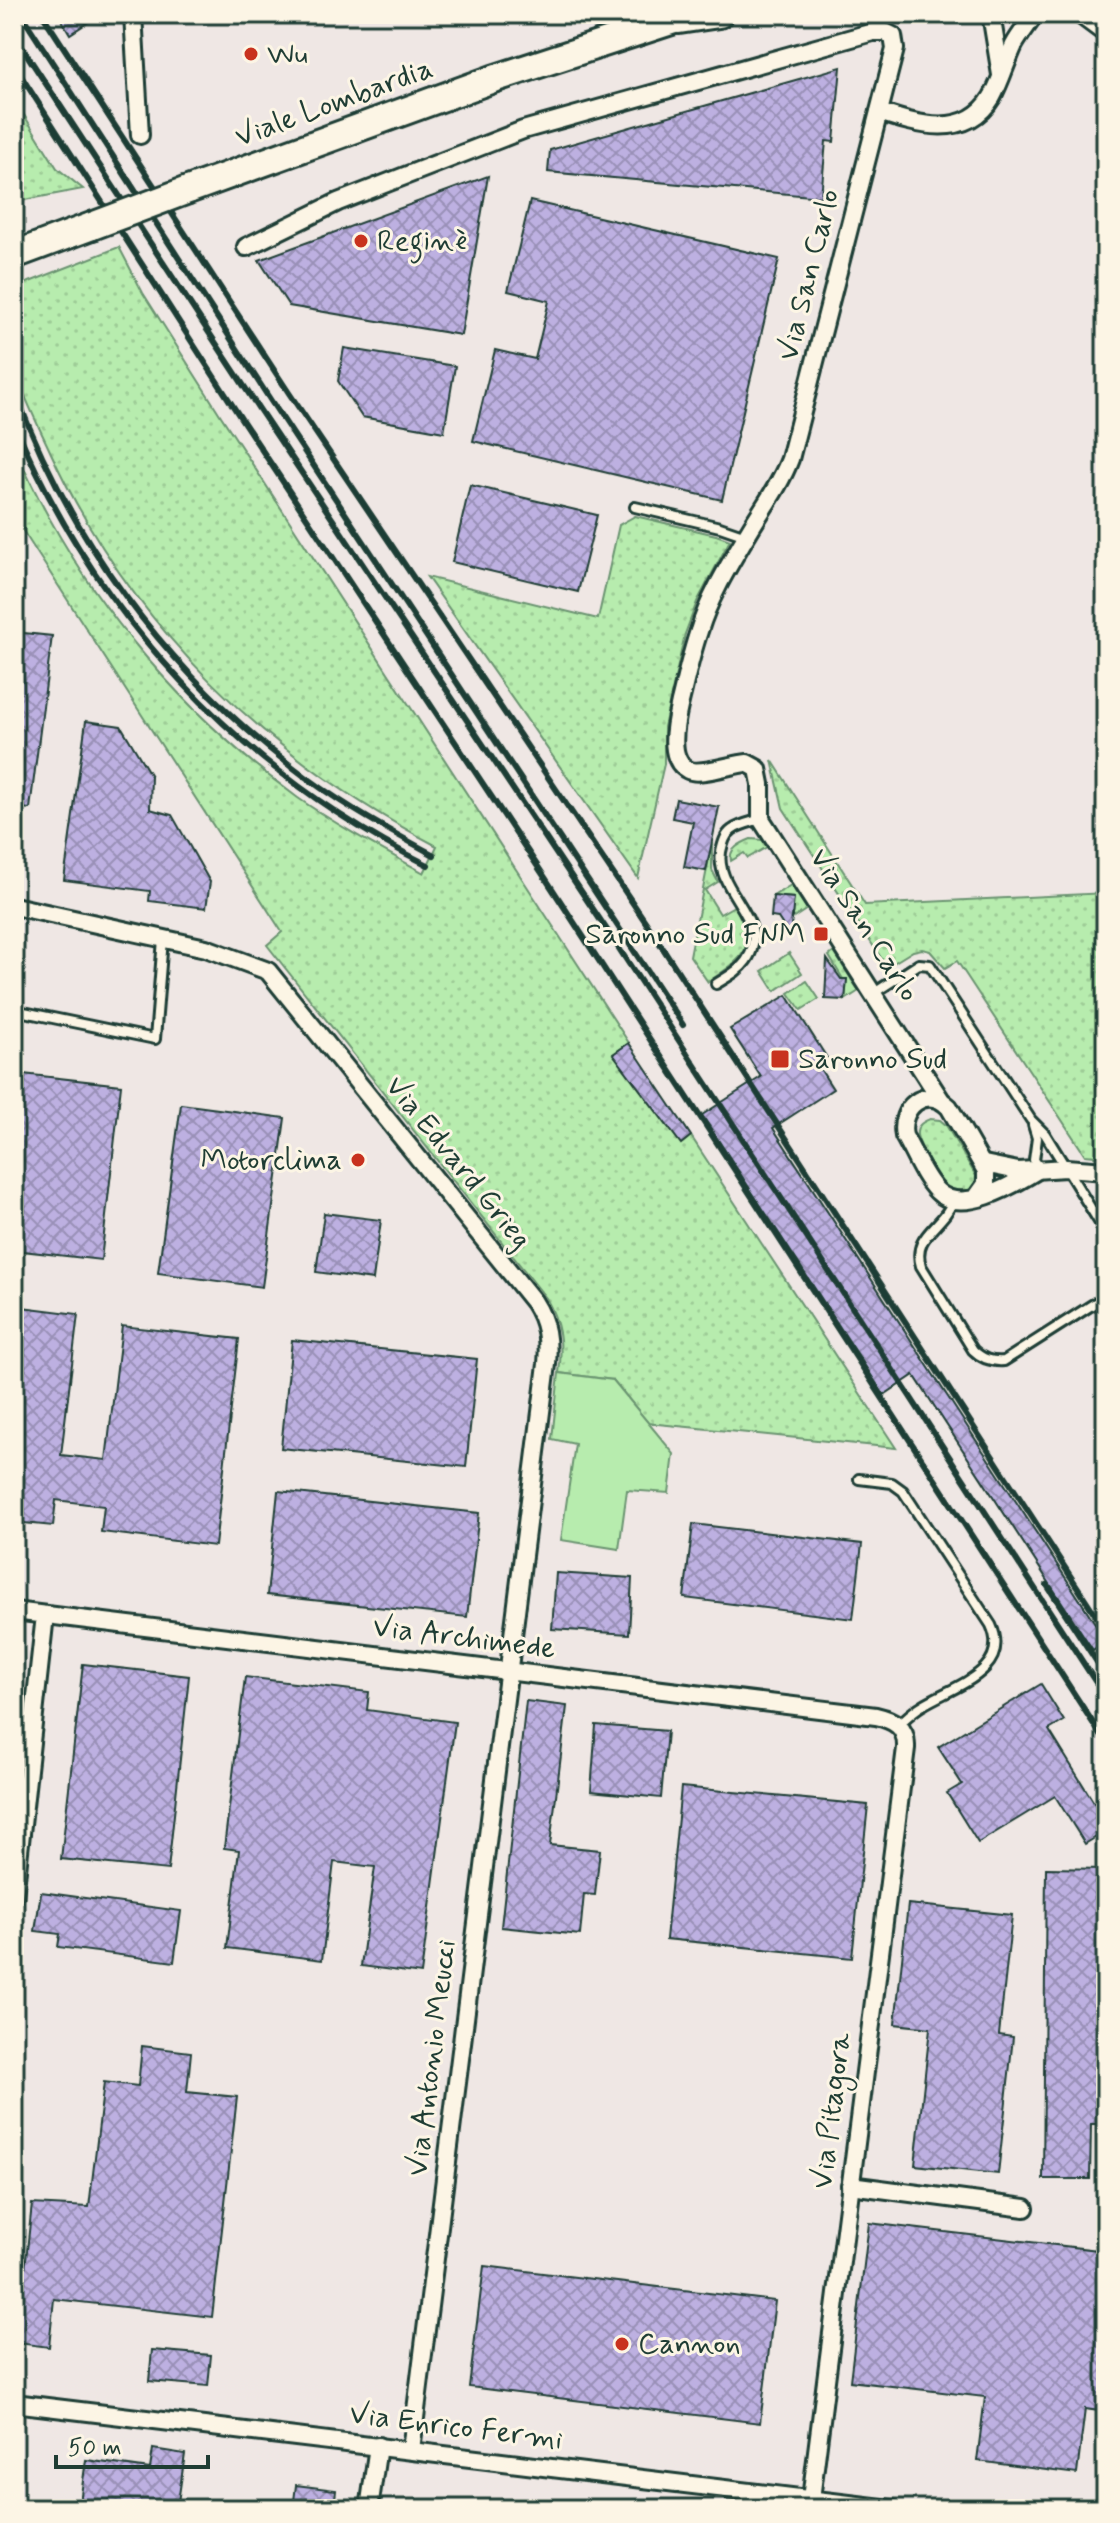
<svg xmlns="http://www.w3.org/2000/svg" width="1120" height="2523" font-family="Mynerve,sans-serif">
<defs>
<pattern id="grass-dots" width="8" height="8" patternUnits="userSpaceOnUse" patternTransform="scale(2)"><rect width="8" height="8" fill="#b7ecae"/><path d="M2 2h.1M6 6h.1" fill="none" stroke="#9dcb96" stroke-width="1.8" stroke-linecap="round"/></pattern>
<pattern id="building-cross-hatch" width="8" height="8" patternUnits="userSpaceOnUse" patternTransform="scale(2)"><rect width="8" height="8" fill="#bdb0e1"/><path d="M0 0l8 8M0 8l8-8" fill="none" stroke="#9990b7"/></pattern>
</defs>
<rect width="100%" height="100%" fill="#efe7e4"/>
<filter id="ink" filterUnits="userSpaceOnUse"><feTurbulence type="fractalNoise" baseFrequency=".0125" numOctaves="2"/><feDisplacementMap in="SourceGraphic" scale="16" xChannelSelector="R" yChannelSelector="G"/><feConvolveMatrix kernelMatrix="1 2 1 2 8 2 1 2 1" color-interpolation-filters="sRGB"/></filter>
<g filter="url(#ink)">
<g fill="url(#grass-dots)" stroke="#6b9471" stroke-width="2">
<polygon points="14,99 57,168 83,189 14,202"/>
<path d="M 119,247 L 143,293 L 221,416 L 629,1043 L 614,1054 L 667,1126 L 679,1118 L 896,1448 L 648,1423 L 613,1380 L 559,1373 C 563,1344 560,1323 546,1298 L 267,945 L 282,932 L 14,517 L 14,446 C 74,586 175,708 298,798 C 338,826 381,849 424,873 L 437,846 C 268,758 130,626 50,451 C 38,425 19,388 14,361 C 10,339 14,310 14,288 Z"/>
<polygon points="635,516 716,535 730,540 697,602 685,634 664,727 664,764 638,878 427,577 598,619 619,525"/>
<polygon points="772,760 865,905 1106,893 1106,1157 1085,1155 957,961 945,968 930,951 922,949 913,951 887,967 783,808"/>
<path d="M 751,839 L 763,840 L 767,847 L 748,858 L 744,853 L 731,861 C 728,849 741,843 751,839 Z"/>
<path d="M 712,843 L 712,870 L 718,882 L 705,890 L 720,914 L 734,906 C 762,947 742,959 708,982 L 690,956 Z"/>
<polygon points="791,885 807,909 792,919 793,898 773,896"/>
<polygon points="834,952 859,991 845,1000 847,979 843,979 829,956"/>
<polygon points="789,953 802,973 775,991 762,971"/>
<polygon points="807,981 819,999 801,1010 789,993"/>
<path d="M 930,1119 L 940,1120 L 946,1125 L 976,1176 L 975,1185 L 967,1194 C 960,1194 954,1194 948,1189 C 941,1183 915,1141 917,1132 C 918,1124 923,1122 930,1119 Z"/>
</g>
<polygon fill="#b7ecae" stroke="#6b9471" stroke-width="2" points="559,1373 613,1380 674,1454 669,1493 627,1490 619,1549 561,1540 575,1444 552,1439"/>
<g fill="url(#building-cross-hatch)" stroke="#1f3d34" stroke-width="2">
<polygon points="58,14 101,14 70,34"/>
<polygon points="841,67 834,142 826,141 821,197 548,172 550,150"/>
<polygon points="488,176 461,335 289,306 259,260"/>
<polygon points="530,201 779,259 722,500 473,441 495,350 535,359 549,301 508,291"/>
<polygon points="344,348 455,366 444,432 362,417 338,381"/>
<polygon points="470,485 597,515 578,592 452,562"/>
<polygon points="14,632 52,636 30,809 14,807"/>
<polygon points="86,721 121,726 151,776 150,809 172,815 210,882 206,908 149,901 150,891 64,880"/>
<polygon points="676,799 719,807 706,871 684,867 693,822 672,818"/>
<polygon points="773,896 794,898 790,936 778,918 771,917"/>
<polygon points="827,959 841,979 847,979 845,1000 825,999"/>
<polygon points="787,995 827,1058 817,1064 833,1089 773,1128 1106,1640 1093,1650 914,1375 884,1395 702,1115 761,1077 730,1029"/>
<polygon points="629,1043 691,1136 681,1144 613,1054"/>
<polygon points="14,1073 121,1085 101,1260 14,1250"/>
<polygon points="181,1104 285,1118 262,1287 158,1273"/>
<polygon points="324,1213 381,1220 373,1280 316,1272"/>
<polygon points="14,1306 78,1314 61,1455 106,1460 122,1326 239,1339 215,1546 101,1532 104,1506 56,1500 53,1526 14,1522"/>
<polygon points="292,1340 477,1359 466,1467 281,1448"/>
<polygon points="278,1491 479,1513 467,1617 267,1595"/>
<polygon points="693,1524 862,1544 853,1619 684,1598"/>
<polygon points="556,1573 632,1578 629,1634 552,1629"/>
<polygon points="83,1664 189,1676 168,1870 61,1859"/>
<polygon points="245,1677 369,1692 367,1710 455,1722 421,1974 361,1966 375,1867 334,1862 322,1960 227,1948 239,1850 224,1848"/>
<polygon points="1041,1684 1064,1721 1049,1730 1106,1822 1106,1831 1085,1844 1055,1796 978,1843 947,1793 962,1784 938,1747"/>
<polygon points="526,1701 567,1706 550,1845 600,1850 595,1895 584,1894 580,1935 501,1927"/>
<polygon points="596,1725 667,1731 661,1798 591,1791"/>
<polygon points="681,1787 868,1805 852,1958 666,1939"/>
<polygon points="1046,1868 1106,1869 1106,2124 1091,2124 1090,2179 1043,2179"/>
<polygon points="41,1892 181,1911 174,1962 58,1947 60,1934 35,1931"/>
<polygon points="908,1904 1012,1915 999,2035 1013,2037 998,2174 915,2165 930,2028 895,2024"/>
<polygon points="142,2046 191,2052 187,2092 237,2097 212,2317 54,2299 49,2347 17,2343 32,2204 89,2207 104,2082 138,2086"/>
<polygon points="869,2223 1106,2251 1106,2412 1085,2409 1077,2474 977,2461 985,2397 850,2381"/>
<polygon points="484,2266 775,2301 760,2423 469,2387"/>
<polygon points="152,2350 211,2355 208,2386 149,2381"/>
<polygon points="153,2449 185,2454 177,2509 79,2509 86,2460 150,2469"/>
<polygon points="296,2485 336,2490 334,2509 293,2509"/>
</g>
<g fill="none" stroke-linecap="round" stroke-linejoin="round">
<defs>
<g id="lane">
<polyline points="635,507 720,527 746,536"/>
<path d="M 716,984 C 727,977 739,971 746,961 C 774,922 714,891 721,852 C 723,843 725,835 732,830 C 740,824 752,822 761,819"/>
<polyline points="874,993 919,964 930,965 1031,1120 1045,1134 1106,1233"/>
<polyline points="14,1010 155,1039 163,939"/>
<polyline points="1033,1125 1037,1138 1034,1160 1040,1168"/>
<path d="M 953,1200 C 945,1226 911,1235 921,1266 L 973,1350 C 982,1359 991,1362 1004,1361 L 1106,1296"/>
<path d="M 859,1479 L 892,1483 L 903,1491 L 991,1625 C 1012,1671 954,1686 923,1705 C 914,1710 906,1718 898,1725"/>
</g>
<g id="street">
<polyline points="133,14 140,135"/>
<polyline points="991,14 1001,75"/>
<polyline points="1079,14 1106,34"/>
<path d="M 879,112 C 918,125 966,140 992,97 C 1001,81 1006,62 1014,45 C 1020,34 1028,25 1035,14"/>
<path d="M 246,247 L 338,202 L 523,130 L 873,32 L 885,32 L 893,36 L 895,49 L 790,459 C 779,488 760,511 745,538 C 728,567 709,598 699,631 C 691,654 686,678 680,702 C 676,720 666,759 688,770 C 700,776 732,764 747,763 L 758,769 L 761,784 L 761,819 L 941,1100"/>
<path d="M 14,906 L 206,948 L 268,971 L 534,1302 C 547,1322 549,1341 547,1364 L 411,2450"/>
<polyline points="984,1164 1018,1171 1066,1168 1106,1171"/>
<path d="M 976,1198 L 986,1184 L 986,1171 L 949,1107 C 926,1084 898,1108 904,1136 C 914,1153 923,1177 937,1191 C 961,1216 1013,1185 1036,1171"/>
<path d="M 14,1611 L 876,1716 C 894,1720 907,1727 906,1748 L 811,2499"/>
<polyline points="14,1897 45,1615"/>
<polyline points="850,2185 1025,2208"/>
<polyline points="14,2403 891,2509"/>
<polyline points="369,2509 378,2446"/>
</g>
<g id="primary">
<polyline points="679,20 719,14"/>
<polyline points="188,190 493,79 693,14"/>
<polyline points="14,255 92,226"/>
</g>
</defs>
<use href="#lane" stroke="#1f3d34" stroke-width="14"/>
<use href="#street" stroke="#1f3d34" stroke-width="22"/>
<use href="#primary" stroke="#1f3d34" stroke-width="32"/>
<use href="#lane" stroke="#fcf5e5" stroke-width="8"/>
<use href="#street" stroke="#fcf5e5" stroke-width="16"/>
<use href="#primary" stroke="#fcf5e5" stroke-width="26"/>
<g stroke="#1f3d34" stroke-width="6">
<polyline points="21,14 271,401 683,1025"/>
<polyline points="42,14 289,393 655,936 1106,1631"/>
<polyline points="14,35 259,409 609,933 1106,1698"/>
<polyline points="14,65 242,420 544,876 1106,1743"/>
<path d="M 14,389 C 69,537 164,668 290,765 C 334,800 384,828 434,855"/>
<path d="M 14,422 C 94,615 241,772 428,865"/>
<polyline points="1047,1585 1106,1676"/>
</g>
<defs>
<polyline id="primary-bridge" points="92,226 188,190"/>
</defs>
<use href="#primary-bridge" stroke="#1f3d34" stroke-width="32" stroke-linecap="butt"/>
<use href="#primary-bridge" stroke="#fcf5e5" stroke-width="26"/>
</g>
</g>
<g fill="#c8321e" stroke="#fcf5e5" stroke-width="3">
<circle cx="251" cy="54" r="8"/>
<circle cx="361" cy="241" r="8"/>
<rect x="813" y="926" width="16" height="16" rx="4"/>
<rect x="770" y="1049" width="20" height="20" rx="4"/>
<circle cx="358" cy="1160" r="8"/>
<circle cx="622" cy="2344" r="8"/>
</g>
<g text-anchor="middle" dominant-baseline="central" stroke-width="6" stroke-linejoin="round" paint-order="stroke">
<g font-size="30" fill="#1f3d34" stroke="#fcf5e5" text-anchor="start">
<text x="267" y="54">Wu</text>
<text x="377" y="241">Reginè</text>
<text x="805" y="934" text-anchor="end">Saronno Sud FNM</text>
<text x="798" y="1059">Saronno Sud</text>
<text x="342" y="1160" text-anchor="end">Motorclima</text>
<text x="638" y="2344">Cannon</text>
</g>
<g font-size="30" fill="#1f3d34" stroke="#fcf5e5">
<text transform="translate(334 103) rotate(-20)">Viale Lombardia</text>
<text transform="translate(809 275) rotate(-76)">Via San Carlo</text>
<text transform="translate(864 925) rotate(57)">Via San Carlo</text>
<text transform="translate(458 1163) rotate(51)">Via Edvard Grieg</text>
<text transform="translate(464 1638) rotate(7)">Via Archimede</text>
<text transform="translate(432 2058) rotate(-83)">Via Antonio Meucci</text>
<text transform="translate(832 2111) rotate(-83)">Via Pitagora</text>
<text transform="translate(456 2427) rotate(7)">Via Enrico Fermi</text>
</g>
</g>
<rect width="1120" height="2523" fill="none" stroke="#fcf5e5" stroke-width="48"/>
<rect x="24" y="24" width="1072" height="2475" fill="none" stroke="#1f3d34" stroke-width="3" filter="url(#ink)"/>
<path d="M56 2455v12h152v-12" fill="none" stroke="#1f3d34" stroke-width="4"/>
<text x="68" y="2455" font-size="24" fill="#1f3d34" stroke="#fcf5e5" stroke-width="6" paint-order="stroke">50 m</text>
</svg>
